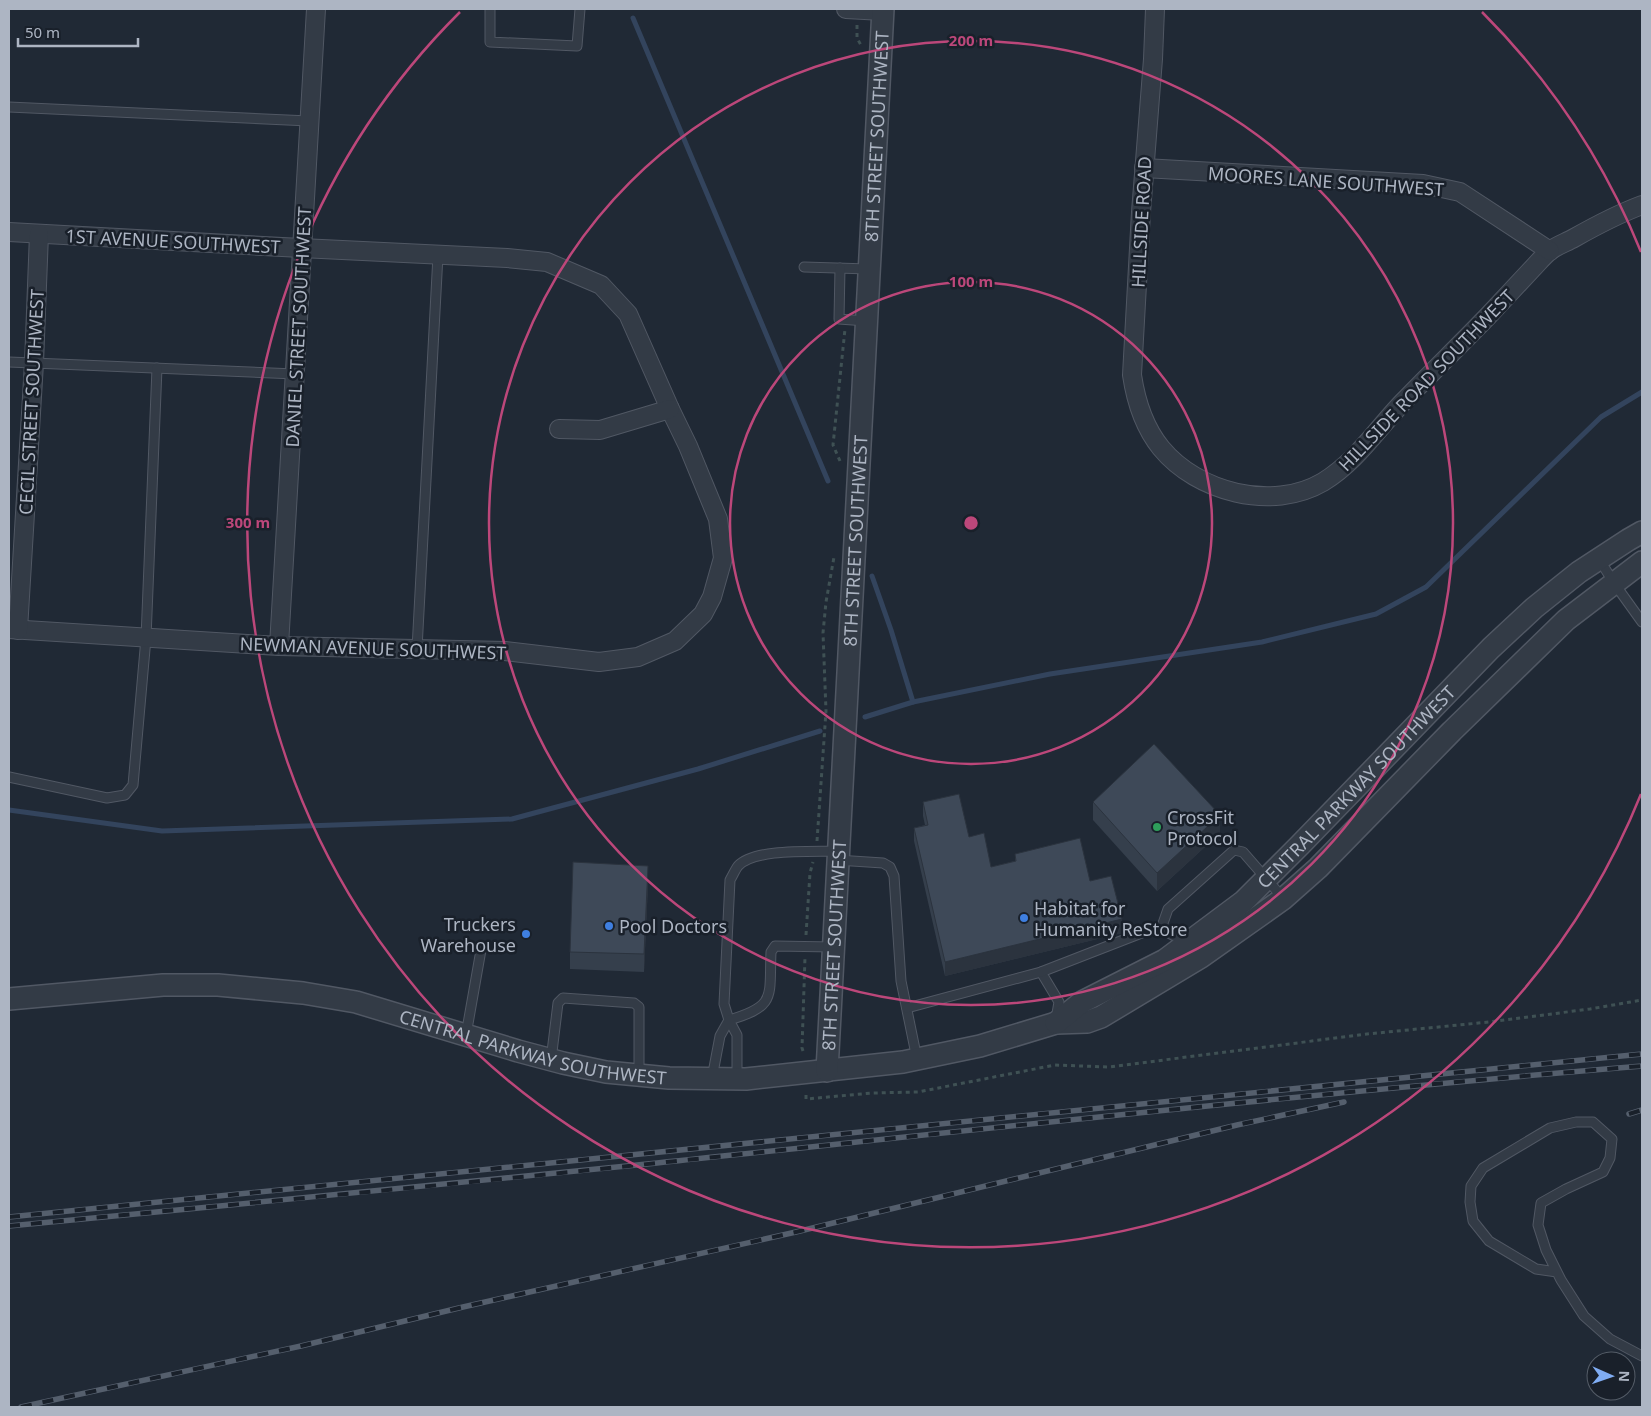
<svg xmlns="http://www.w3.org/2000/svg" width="1651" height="1416" font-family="'Noto Sans',sans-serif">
<rect width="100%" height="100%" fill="#202935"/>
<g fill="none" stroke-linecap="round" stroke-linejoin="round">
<g stroke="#33445d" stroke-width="5">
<polyline points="633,18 828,481"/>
<polyline points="872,576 891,630 913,702"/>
<polyline points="865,717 913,702 1050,674 1262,642 1376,614 1426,587 1601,417 1642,392"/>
<polyline points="9,810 162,831 512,819 698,769 820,731"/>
</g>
<defs>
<g id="service">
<polyline points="490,9 490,42 577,46 580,9"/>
<polyline points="9,107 309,121"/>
<polyline points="804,267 869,269"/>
<polyline points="840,268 839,319 866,321"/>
<polyline points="9,362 295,374"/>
<polyline points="1599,559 1614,583 1642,622"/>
<polyline points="417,649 438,255"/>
<polyline points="9,777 107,798 125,795 133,785 146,638 157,368"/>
<polyline points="837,860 883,863 890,867 894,876 901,981 917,1059"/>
<polyline points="1161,929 1168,909 1234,850 1243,852 1283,898"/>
<path d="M 833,947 L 775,946 L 771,952 C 769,997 777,1006 729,1020 L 724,1004 L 730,880 C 733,875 735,870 738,866 C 754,848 814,852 838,851"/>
<polyline points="1041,972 1059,1002 1056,1019"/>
<polyline points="907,1008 1041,972 1144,932 1161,929 1188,943"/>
<polyline points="466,1035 481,950"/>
<polyline points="551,1060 558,1003 563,998 634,1003 639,1007 639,1075"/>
<polyline points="712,1078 720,1036 729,1020 737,1035 737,1079"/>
<polyline points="1557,1272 1536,1269 1489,1241 1473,1221 1470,1202 1471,1186 1483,1168 1550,1128 1576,1122 1593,1122 1612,1139 1610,1158 1603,1172 1566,1189 1541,1203 1538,1225 1546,1250 1561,1280 1584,1316 1610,1339 1642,1356"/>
</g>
<g id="minor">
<polyline points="846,9 883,11"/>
<path d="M 1155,9 L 1153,59 L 1141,212 L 1132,375 C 1136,402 1144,427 1161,448 C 1197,492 1272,512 1323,482 C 1356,462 1377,429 1403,402 C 1431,373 1460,345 1488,316 C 1503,300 1517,285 1532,269 C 1538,263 1544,255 1551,250 C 1558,245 1567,242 1574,238 C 1597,225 1618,214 1642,205"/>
<polyline points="1144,168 1423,184 1460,192 1550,251"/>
<polyline points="9,232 301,248 507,258 547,262 601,285 628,314 670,409 688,446 718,519 723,558 712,597 703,614 675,641 638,657 599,662 505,651 279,646 9,629"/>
<polyline points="559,429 600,430 670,409"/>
<polyline points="18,630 34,363 39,234"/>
<polyline points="279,646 316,9"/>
</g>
<g id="tertiary">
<path id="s1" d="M 9,999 L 163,985 L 218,985 L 303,993 L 356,1002 L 518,1051 L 563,1063 L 606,1072 L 669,1078 L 746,1079 L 903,1062 L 980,1046 L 1056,1023 L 1087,1022 L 1101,1017 L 1201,957 L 1283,899 L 1318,868 L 1452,731 L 1566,620 L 1642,562"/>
<path id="s2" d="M 1056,1023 L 1082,1002 L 1165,960 L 1244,901 L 1300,845 L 1491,648 L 1534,608 L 1579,572 L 1628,540 L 1642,532"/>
<path id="s3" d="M 827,1071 L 883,9"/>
</g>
</defs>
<use href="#service" stroke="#515864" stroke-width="11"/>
<use href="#minor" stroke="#515864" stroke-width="20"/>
<use href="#tertiary" stroke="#515864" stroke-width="24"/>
<g stroke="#3f5154" stroke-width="3" stroke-dasharray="4 4" stroke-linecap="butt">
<polyline points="857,25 857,38 862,47"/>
<polyline points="840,461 833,445 845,329"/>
<polyline points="817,841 826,711 823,633 826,602 834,557"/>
<polyline points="806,935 810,873 813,862"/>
<polyline points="803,1051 802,1048 805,957"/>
<polyline points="806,1095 806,1099 872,1093 918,1092 1055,1065 1109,1067 1367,1034 1489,1022 1590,1009 1642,1000"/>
</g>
<use href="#service" stroke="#333b46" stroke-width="9"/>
<use href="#minor" stroke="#333b46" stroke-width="18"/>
<use href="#tertiary" stroke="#333b46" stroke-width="21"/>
<defs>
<g id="rail">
<polyline points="1629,1114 1642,1110"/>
<polyline points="9,1217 1642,1054"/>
<path d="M 9,1226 C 225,1205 441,1186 657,1163 C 985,1129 1313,1093 1642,1066"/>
<polyline points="21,1407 301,1346 463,1307 796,1232 1237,1125 1344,1102"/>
</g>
</defs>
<use href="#rail" stroke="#555f6d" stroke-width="5.5"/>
<use href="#rail" stroke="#19202a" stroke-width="4" stroke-dasharray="11" stroke-linecap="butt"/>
</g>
<g fill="#353f4c">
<polygon points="923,802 969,837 991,867 1015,861 1015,854 1090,881 1122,933 945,976 914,841 914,828 925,825 923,816"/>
<polygon points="1093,802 1220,833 1157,891 1093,820"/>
<polygon points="648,884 644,972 570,969 570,952"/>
</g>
<g fill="#2b333e">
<polygon points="1220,815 1220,833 1157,891 1157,873"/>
<polygon points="648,866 648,884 644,972 644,954"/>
<polygon points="1122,919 1122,933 945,976 945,962"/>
</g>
<g fill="#3e4958" stroke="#2b333e">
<polygon points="1154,744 1220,815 1157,873 1093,802"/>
<polygon points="959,794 969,837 984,833 991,867 1016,861 1015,854 1080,838 1090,881 1111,876 1122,919 945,962 914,828 928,825 923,802"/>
<polygon points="573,862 648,866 644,954 570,952"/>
</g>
<g fill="none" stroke="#bc477a" stroke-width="2.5">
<circle cx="971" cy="523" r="241"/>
<circle cx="971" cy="523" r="482"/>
<path d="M1641 794A723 723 0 1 1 460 12M1482 12A723 723 0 0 1 1641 252"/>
</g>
<circle fill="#2e9e5b" stroke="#19202a" stroke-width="2" cx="1157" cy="827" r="5"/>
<g fill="#3f7fe0" stroke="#19202a" stroke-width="2">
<circle cx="1024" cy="918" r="5"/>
<circle cx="609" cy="926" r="5"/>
<circle cx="526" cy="934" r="5"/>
</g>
<g text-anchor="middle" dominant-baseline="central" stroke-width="5" stroke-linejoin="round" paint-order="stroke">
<g font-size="18" fill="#adb5c3" stroke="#19202a">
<text stroke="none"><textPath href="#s3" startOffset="936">8TH STREET SOUTHWEST</textPath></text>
<text transform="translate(1326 181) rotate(4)">MOORES LANE SOUTHWEST</text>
<text transform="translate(1141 222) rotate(-87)">HILLSIDE ROAD</text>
<text transform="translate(173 241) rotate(3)">1ST AVENUE SOUTHWEST</text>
<text transform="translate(298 327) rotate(-87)">DANIEL STREET SOUTHWEST</text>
<text transform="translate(1426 380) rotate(-46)">HILLSIDE ROAD SOUTHWEST</text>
<text transform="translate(31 402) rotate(-87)">CECIL STREET SOUTHWEST</text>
<text stroke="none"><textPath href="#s3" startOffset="531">8TH STREET SOUTHWEST</textPath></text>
<text transform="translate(373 648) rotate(2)">NEWMAN AVENUE SOUTHWEST</text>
<text stroke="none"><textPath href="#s2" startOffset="385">CENTRAL PARKWAY SOUTHWEST</textPath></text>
<text stroke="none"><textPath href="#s3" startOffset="126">8TH STREET SOUTHWEST</textPath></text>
<text stroke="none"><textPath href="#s1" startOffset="532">CENTRAL PARKWAY SOUTHWEST</textPath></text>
</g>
<g font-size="18" fill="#adb5c3" stroke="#19202a" text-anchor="start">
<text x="1167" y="817">CrossFit<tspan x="1167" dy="21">Protocol</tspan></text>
<text x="1034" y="908">Habitat for<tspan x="1034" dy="21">Humanity ReStore</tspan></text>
<text x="516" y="924" text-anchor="end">Truckers<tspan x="516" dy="21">Warehouse</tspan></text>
<text x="619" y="926">Pool Doctors</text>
</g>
</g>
<circle cx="971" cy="523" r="8" fill="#bc477a" stroke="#19202a" stroke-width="2.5"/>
<g font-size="15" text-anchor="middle" font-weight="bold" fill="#bc477a" stroke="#19202a" stroke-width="5" stroke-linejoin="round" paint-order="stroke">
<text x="971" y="46">200 m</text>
<text x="971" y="287">100 m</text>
<text x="248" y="528">300 m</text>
</g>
<rect width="1651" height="1416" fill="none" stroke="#adb5c3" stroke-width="20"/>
<g transform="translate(1611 1376) rotate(92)"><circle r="24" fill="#19202a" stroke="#545c67"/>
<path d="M0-4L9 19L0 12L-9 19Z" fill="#80adf4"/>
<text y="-8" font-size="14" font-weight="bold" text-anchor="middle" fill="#adb5c3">N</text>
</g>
<path d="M18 38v8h120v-8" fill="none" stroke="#adb5c3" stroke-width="2.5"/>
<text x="25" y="38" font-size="15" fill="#adb5c3" stroke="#19202a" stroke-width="4" paint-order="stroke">50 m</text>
</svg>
